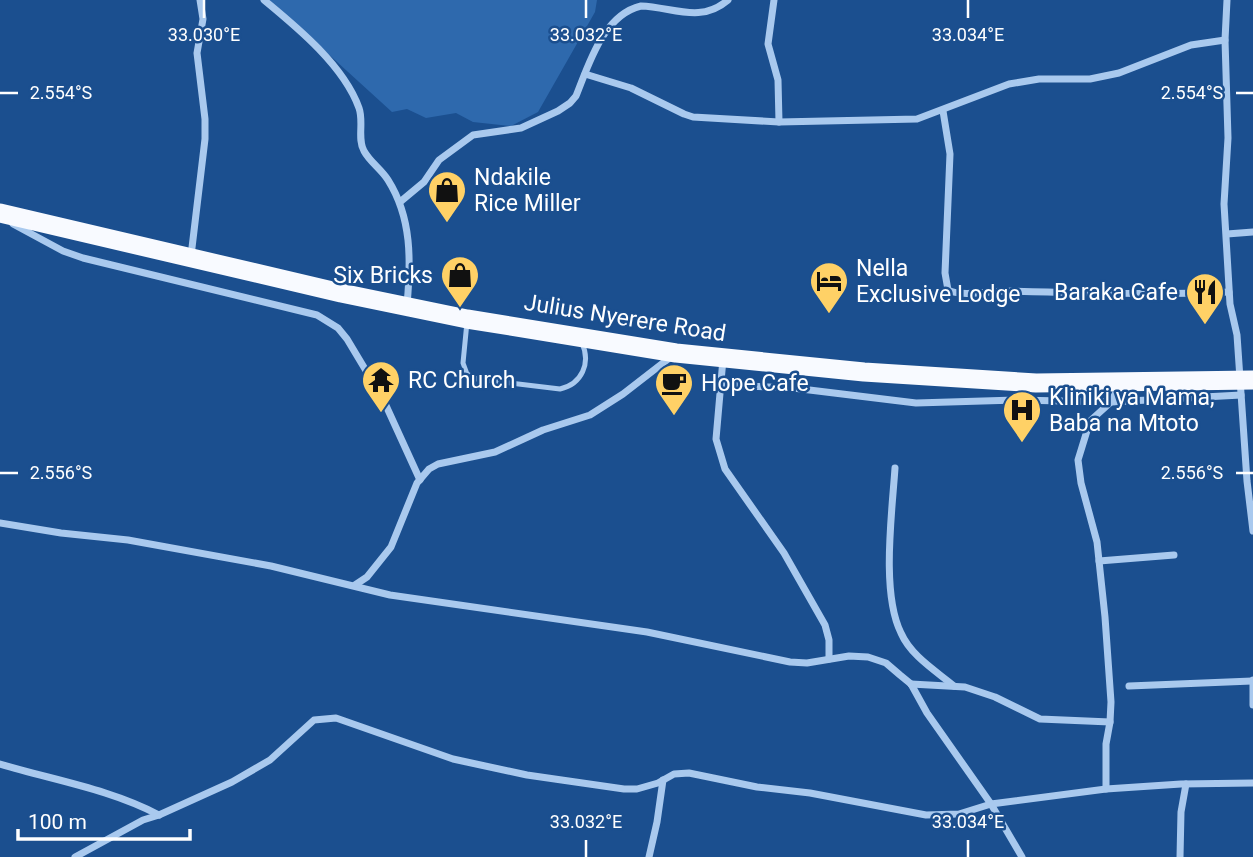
<svg xmlns="http://www.w3.org/2000/svg" width="1253" height="857" font-family="Roboto,sans-serif">
<rect width="100%" height="100%" fill="#1b4f8f"/>
<polygon fill="#2e69ad" points="269,0 597,0 595,12 538,112 511,126 473,122 456,113 426,118 407,109 392,112"/>
<g fill="none" stroke-linecap="round" stroke-linejoin="round">
<path stroke="#a9c9ee" stroke-width="5" d="M 467,322 L 463,363 L 467,374 L 477,379 L 560,389 C 582,384 591,363 582,343"/>
<g stroke="#a9c9ee" stroke-width="7">
<path d="M 264,0 C 298,28 344,66 359,108 C 364,122 357,139 364,151 C 370,162 381,169 388,180 C 412,218 411,261 407,305"/>
<polyline points="774,0 768,44 778,80 779,122"/>
<polyline points="1227,0 1225,40 1228,138 1224,204 1230,304 1237,335 1247,481 1253,531"/>
<polyline points="585,74 631,88 684,114 693,117 779,122 917,119 1009,84 1039,79 1090,79 1119,73 1191,45 1225,40"/>
<path d="M 943,111 L 950,154 L 945,273 L 948,290 C 960,297 992,291 1007,291 C 1081,293 1155,295 1229,292"/>
<path d="M 400,202 L 424,182 L 439,160 L 473,135 L 521,128 L 558,111 L 570,103 L 576,96 C 589,64 603,15 641,6 C 673,7 700,24 728,0"/>
<polyline points="13,224 63,251 83,258 317,315 338,328 347,339 383,399 420,480"/>
<polyline points="1227,234 1253,232"/>
<polyline points="191,256 205,139 205,119 197,53 203,19 200,0"/>
<polyline points="723,359 716,439 725,469 784,553 825,625 829,640 829,659"/>
<polyline points="720,385 793,388 916,403 1016,400 1111,402 1241,395"/>
<path d="M 895,468 C 892,513 881,593 901,633 C 911,656 936,671 954,686"/>
<polyline points="0,523 61,533 128,540 271,566 390,595 647,632 790,662 807,663 849,656 868,657 886,663 900,675 911,684 927,713 991,804 1022,857"/>
<polyline points="1099,561 1174,555"/>
<polyline points="355,585 367,577 391,547 417,483 429,469 438,464 495,452 543,430 590,415 623,394 672,356"/>
<polyline points="1253,680 1253,705"/>
<polyline points="911,684 965,687 995,697 1040,719 1110,722"/>
<polyline points="1129,686 1252,681"/>
<path d="M 0,764 C 53,780 110,789 159,815"/>
<polyline points="1106,789 1106,744 1110,722 1111,702 1105,617 1097,542 1081,483 1078,460 1090,421 1111,402 1120,385"/>
<polyline points="75,857 143,820 159,815 232,782 270,760 314,720 336,718 453,759 527,775 624,789 637,789 658,783 674,774 689,773 757,787 810,793 926,815 959,814 991,804 1106,789 1181,784 1253,783"/>
<polyline points="649,857 657,822 663,780"/>
<polyline points="1180,857 1181,812 1186,784"/>
</g>
<polyline stroke="#f8faff" stroke-width="19" points="0,213 341,293 467,319 676,353 864,372 1036,383 1253,380"/>
</g>
<path fill="none" stroke="#fff" stroke-width="2.5" d="M 204,0 L 204,18M 586,0 L 586,18M 968,0 L 968,18M 0,93 L 18,93M 1236,93 L 1253,93M 0,473 L 18,473M 1236,473 L 1253,473M 586,840 L 586,857M 968,840 L 968,857"/>
<defs>
<symbol id="shop-pin" viewBox="-11 -11 22 30"><path d="M0 17L-7.5 6A9.5 9.5 0 1 1 7.5 6Z" fill="#ffd166" stroke="#1b4f8f"/><path d="M-5-2.5h2.3a2.7 3.5 0 0 1 5.4 0H5L5.5 6h-11ZM-1.5-2.5h3a1.5 2.3 0 0 0-3 0Z" fill="#111"/></symbol>
<symbol id="hotel-pin" viewBox="-11 -11 22 30"><path d="M0 17L-7.5 6A9.5 9.5 0 1 1 7.5 6Z" fill="#ffd166" stroke="#1b4f8f"/><path d="M-6-4.5h1.5V1H6V5H4.5V3h-9V5H-6ZM-4 0a1.8 1.8 0 1 1 3.6 0ZM.5 0V-2.5h3Q6-2.5 6 0Z" fill="#111"/></symbol>
<symbol id="restaurant-pin" viewBox="-11 -11 22 30"><path d="M0 17L-7.5 6A9.5 9.5 0 1 1 7.5 6Z" fill="#ffd166" stroke="#1b4f8f"/><path d="M-5-6h1v4h1v-4h1v4h1v-4h1v5L-1.5 .5V6h-2V.5L-5-1ZM5-6V6H3V1.5H1.5Q1.5-4 5-6Z" fill="#111"/></symbol>
<symbol id="temple-pin" viewBox="-11 -11 22 30"><path d="M0 17L-7.5 6A9.5 9.5 0 1 1 7.5 6Z" fill="#ffd166" stroke="#1b4f8f"/><path d="M0-6L5-2H3V0L6.5 2.5H4V6H1.5V3h-3V6H-4V2.5H-6.5L-3 0V-2H-5Z" fill="#111"/></symbol>
<symbol id="cafe-pin" viewBox="-11 -11 22 30"><path d="M0 17L-7.5 6A9.5 9.5 0 1 1 7.5 6Z" fill="#ffd166" stroke="#1b4f8f"/><path d="M-5.5-4.5H6V0H3Q3 3.5 0 3.5H-2.5Q-5.5 3.5-5.5 0ZM3-3.2v2h1.7v-2ZM-6 4.5H4V6H-6Z" fill="#111"/></symbol>
<symbol id="hospital-pin" viewBox="-11 -11 22 30"><path d="M0 17L-7.5 6A9.5 9.5 0 1 1 7.5 6Z" fill="#ffd166" stroke="#1b4f8f"/><path d="M-5-5h3v3.5h4V-5h3V5h-3V1.5h-4V5h-3Z" fill="#111"/></symbol>
</defs>
<g fill-rule="evenodd">
<use href="#shop-pin" x="425" y="168" width="44" height="60"/>
<use href="#shop-pin" x="438" y="253" width="44" height="60"/>
<use href="#hotel-pin" x="807" y="259" width="44" height="60"/>
<use href="#restaurant-pin" x="1183" y="270" width="44" height="60"/>
<use href="#temple-pin" x="359" y="358" width="44" height="60"/>
<use href="#cafe-pin" x="652" y="361" width="44" height="60"/>
<use href="#hospital-pin" x="1000" y="388" width="44" height="60"/>
</g>
<g text-anchor="middle" dominant-baseline="central" stroke-width="5" stroke-linejoin="round" paint-order="stroke">
<g font-size="23" fill="#fff" stroke="#1b4f8f" text-anchor="start">
<text x="474" y="177">Ndakile<tspan x="474" dy="26">Rice Miller</tspan></text>
<text x="856" y="268">Nella<tspan x="856" dy="26">Exclusive Lodge</tspan></text>
<text x="433" y="275" text-anchor="end">Six Bricks</text>
<text x="1178" y="292" text-anchor="end">Baraka Cafe</text>
<text x="408" y="380">RC Church</text>
<text x="701" y="383">Hope Cafe</text>
<text x="1049" y="397">Kliniki ya Mama,<tspan x="1049" dy="26">Baba na Mtoto</tspan></text>
</g>
<g font-size="23" fill="#fff" stroke="#1b4f8f">
<text transform="translate(625 318) rotate(9)">Julius Nyerere Road</text>
</g>
</g>
<g font-size="18" text-anchor="middle" fill="#fff" stroke="#1b4f8f" stroke-width="5" stroke-linejoin="round" paint-order="stroke">
<text x="204" y="41">33.030°E</text>
<text x="586" y="41">33.032°E</text>
<text x="968" y="41">33.034°E</text>
<text x="61" y="99">2.554°S</text>
<text x="1192" y="99">2.554°S</text>
<text x="61" y="479">2.556°S</text>
<text x="1192" y="479">2.556°S</text>
<text x="586" y="828">33.032°E</text>
<text x="968" y="828">33.034°E</text>
</g>
<path d="M18 829v10h172v-10" fill="none" stroke="#ffffff" stroke-width="3.5"/>
<text x="28" y="829" font-size="21" fill="#ffffff" stroke="#1b4f8f" stroke-width="5" paint-order="stroke">100 m</text>
</svg>
